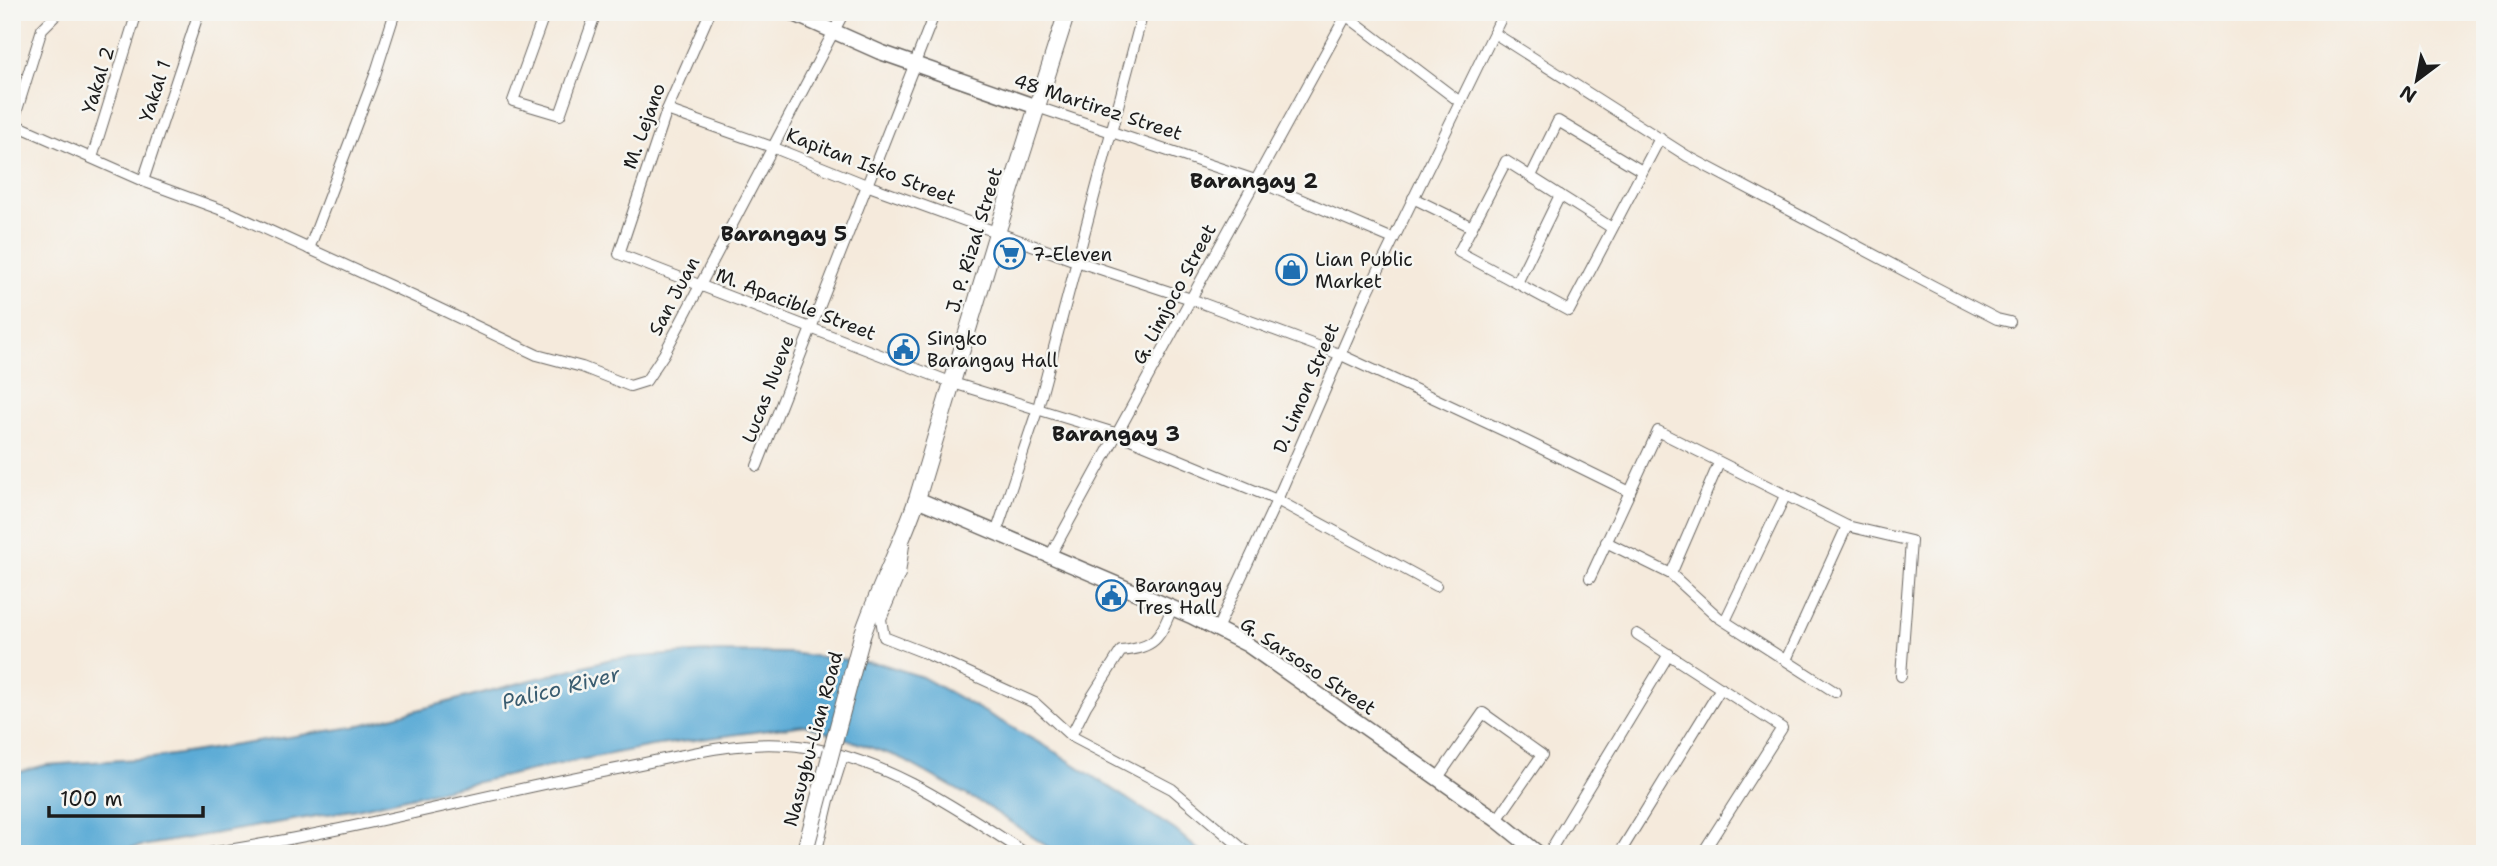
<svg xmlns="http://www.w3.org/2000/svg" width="2497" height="866" font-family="'Shantell Sans',sans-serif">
<rect width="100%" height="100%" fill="#f6f6f2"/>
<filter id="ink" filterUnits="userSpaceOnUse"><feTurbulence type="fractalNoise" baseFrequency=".0143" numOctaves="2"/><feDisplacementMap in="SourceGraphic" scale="14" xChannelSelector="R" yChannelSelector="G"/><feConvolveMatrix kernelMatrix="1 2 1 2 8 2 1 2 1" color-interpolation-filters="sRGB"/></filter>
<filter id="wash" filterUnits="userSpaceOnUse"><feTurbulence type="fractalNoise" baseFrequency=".00686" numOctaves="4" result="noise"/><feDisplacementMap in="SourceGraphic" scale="28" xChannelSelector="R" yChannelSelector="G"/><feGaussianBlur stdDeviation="1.57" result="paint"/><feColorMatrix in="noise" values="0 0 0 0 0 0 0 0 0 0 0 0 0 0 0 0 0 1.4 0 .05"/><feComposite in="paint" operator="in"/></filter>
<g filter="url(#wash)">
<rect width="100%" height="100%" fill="#f5eadc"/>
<polygon fill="#5cabd6" stroke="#3c6479" stroke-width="2" points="707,652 789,653 882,664 922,677 1054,751 1175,830 1203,854 1058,854 988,807 898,757 805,725 652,746 569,762 352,810 95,854 12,854 12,774 46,765 153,758 353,727 611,659"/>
</g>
<g filter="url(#ink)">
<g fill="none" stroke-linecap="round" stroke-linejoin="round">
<defs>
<g id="street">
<polyline points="545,12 513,101 560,115 596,12"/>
<polyline points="710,12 667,110 619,254 953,383 1118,434 1277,500 1436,586"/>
<polyline points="1343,13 1460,102"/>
<polyline points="1494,33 1687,156 1935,287 1997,319 2010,322"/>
<polyline points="1037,107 1255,180 1393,239"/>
<polyline points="667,110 772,147 869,186 1076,261 1191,299 1339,354 1526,441 1630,492"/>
<polyline points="12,123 143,181 233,214 417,298 537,355 582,367 630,386 646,381 664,354 844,12"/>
<polyline points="13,123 42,29 59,12"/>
<polyline points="92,158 137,12"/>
<polyline points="1531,176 1558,121 1642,171"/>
<polyline points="143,181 199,12"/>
<polyline points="1413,198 1472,227"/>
<polyline points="1612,228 1506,161 1459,252 1569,311 1660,138"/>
<polyline points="309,249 375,75 395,12"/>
<polyline points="1517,283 1560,195"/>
<polyline points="757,466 935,12"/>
<polyline points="996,533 1038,408 1143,12"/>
<polyline points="1606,542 1671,574 1718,617 1835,692"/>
<polyline points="904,545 900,574 881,619 884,637 925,653 1035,703 1071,736"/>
<polyline points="1050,556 1348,12"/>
<polyline points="1671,574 1719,463"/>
<polyline points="1590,578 1658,431 1847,526 1911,541 1901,676"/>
<path d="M 1172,608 C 1159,639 1156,647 1121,651 L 1086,706 L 1071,736 L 1172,789 L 1249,854"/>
<polyline points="1725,621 1785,496"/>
<polyline points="1217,629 1277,500 1364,300 1504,12"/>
<polyline points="1637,634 1782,728 1702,854"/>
<polyline points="1786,660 1847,526"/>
<polyline points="1437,779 1483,713 1542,755 1497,820"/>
<path d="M 202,854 C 344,833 481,795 622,768 C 681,756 744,737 805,747 C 890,761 956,808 1027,854"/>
<polyline points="816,854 829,800 843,756"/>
<polyline points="1548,854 1669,654"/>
<polyline points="1619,854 1721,688"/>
</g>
<g id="secondary">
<polyline points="790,12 880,52 1037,107"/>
<polyline points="917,499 1191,616 1248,645 1497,820 1539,854"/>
</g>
<path id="primary" d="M 862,636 C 878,589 901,546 917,499 L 997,233 L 1067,12"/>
</defs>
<use href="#street" stroke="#68645f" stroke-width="12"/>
<use href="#secondary" stroke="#68645f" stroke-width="17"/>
<use href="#primary" stroke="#68645f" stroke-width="18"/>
<use href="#street" stroke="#fff" stroke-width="10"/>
<use href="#secondary" stroke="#fff" stroke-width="14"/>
<use href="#primary" stroke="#fff" stroke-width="16"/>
<defs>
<polyline id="primary-bridge" points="806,847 862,636"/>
</defs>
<use href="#primary-bridge" stroke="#68645f" stroke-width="18" stroke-linecap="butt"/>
<use href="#primary-bridge" stroke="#fff" stroke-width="16"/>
</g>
</g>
<defs>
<symbol id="supermarket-ring" viewBox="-11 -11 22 22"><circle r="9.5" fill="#f6f6f2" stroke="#1f6fb2" stroke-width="1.5"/><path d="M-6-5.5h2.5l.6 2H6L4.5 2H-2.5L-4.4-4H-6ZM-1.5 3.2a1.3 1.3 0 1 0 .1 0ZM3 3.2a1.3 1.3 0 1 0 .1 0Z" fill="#1f6fb2"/></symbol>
<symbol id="shop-ring" viewBox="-11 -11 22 22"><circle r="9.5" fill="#f6f6f2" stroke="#1f6fb2" stroke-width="1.5"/><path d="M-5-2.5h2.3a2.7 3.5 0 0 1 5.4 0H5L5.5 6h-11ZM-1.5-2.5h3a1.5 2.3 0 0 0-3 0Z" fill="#1f6fb2"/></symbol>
<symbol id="civic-ring" viewBox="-11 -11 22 22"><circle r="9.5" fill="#f6f6f2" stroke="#1f6fb2" stroke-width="1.5"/><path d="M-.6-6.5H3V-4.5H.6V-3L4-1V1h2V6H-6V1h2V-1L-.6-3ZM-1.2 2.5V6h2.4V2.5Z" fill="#1f6fb2"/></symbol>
</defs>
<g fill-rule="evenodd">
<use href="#supermarket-ring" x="992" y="236" width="35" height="35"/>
<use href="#shop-ring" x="1274" y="252" width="35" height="35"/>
<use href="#civic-ring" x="886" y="332" width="35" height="35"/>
<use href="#civic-ring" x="1094" y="578" width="35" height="35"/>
</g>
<g text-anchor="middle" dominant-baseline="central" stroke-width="5" stroke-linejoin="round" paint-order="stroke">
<g font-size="19" fill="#1c1c1c" stroke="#f6f6f2">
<text transform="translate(98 80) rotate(-73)">Yakal 2</text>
<text transform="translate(155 91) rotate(-72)">Yakal 1</text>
<text transform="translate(1098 107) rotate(18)">48 Martirez Street</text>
<text transform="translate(644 126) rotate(-70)">M. Lejano</text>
<text transform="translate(871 166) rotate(21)">Kapitan Isko Street</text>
<text transform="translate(974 240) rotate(-73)">J. P. Rizal Street</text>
<text transform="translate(1174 294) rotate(-62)">G. Limjoco Street</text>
<text transform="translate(674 296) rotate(-62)">San Juan</text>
<text transform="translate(796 304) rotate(21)">M. Apacible Street</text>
<text transform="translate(1306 388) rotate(-67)">D. Limon Street</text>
<text transform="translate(768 389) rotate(-69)">Lucas Nueve</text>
<text transform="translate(1308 666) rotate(34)">G. Sarsoso Street</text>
<text transform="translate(813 739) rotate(-75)">Nasugbu-Lian Road</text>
</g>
<g font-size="19" fill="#1c1c1c" stroke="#f6f6f2" text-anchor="start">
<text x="1032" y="254">7-Eleven</text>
<text x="1315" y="259">Lian Public<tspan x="1315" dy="22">Market</tspan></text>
<text x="927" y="338">Singko<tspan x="927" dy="22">Barangay Hall</tspan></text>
<text x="1135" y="585">Barangay<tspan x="1135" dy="22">Tres Hall</tspan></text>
</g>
<g font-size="21" font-weight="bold" fill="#1c1c1c" stroke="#f6f6f2">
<text x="1254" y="181">Barangay 2</text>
<text x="784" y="234">Barangay 5</text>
<text x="1116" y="434">Barangay 3</text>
</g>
<g font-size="21" font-style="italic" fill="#395c70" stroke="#f6f6f2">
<text transform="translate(561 688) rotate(-14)">Palico River</text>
</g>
</g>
<rect width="2497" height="866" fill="none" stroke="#f6f6f2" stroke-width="42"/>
<g transform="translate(2417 80) rotate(212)" stroke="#f6f6f2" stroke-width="5" paint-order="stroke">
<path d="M0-5L12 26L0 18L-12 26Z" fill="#1c1c1c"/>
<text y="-10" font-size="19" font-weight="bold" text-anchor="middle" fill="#1c1c1c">N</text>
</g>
<path d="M49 806v10h154v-10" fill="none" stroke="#1c1c1c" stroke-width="3.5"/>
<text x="60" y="806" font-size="21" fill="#1c1c1c" stroke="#f6f6f2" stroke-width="5" paint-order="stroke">100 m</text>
</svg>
